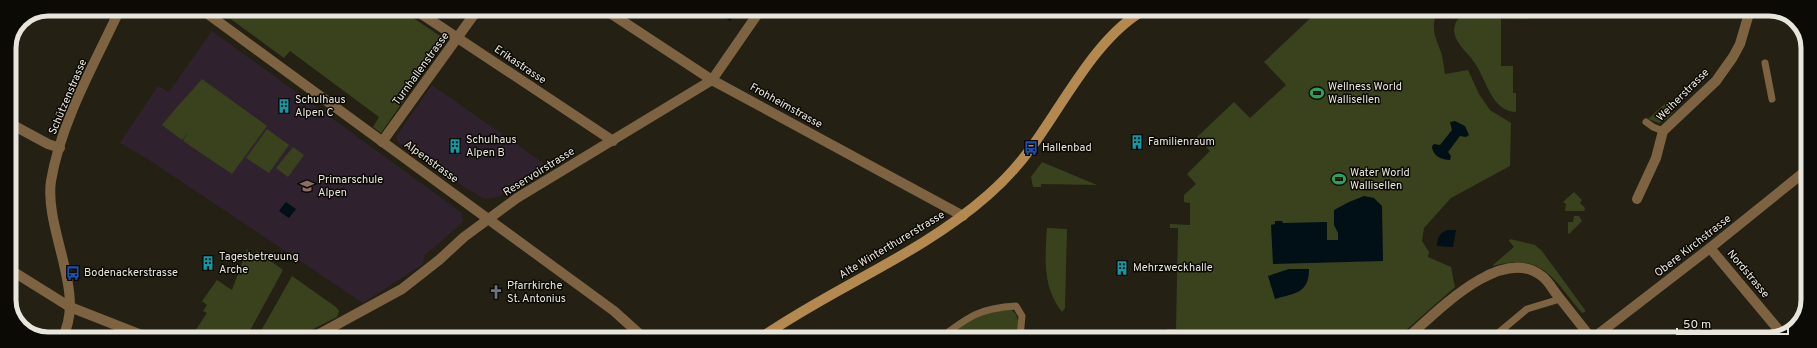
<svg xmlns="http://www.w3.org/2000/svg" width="1817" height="348" font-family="Overpass,sans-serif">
<rect width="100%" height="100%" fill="#242013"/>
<g fill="#2f222e">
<polygon points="212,31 462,213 463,222 424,256 423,264 363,303 149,160 120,143 158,86 169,92"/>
<polygon points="432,85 546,165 498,197 485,199 464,187 397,142 397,135"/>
</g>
<g fill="#39421c">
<polygon points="217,9 400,9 446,40 381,133 373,127 379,117 290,51 284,58"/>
<path d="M 1319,10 L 1438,10 C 1430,27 1435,36 1441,52 C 1443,59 1444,67 1445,74 L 1468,70 L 1479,94 L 1490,110 L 1511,123 L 1510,166 L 1451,198 L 1424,228 L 1422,241 L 1429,252 L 1428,257 L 1451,267 L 1455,287 L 1396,339 L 1166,339 L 1167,329 L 1176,329 L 1178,228 L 1170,228 L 1170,224 L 1190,225 L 1190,203 L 1184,202 L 1184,195 L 1196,184 L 1187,174 L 1210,151 L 1197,137 L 1234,102 L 1250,118 L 1286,85 L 1264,62 Z"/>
<path d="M 1471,13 L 1528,15 L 1528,19 L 1501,18 L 1501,66 L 1513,66 L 1513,93 L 1516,93 L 1516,112 C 1492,111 1487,82 1476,65 C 1469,52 1448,40 1456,22 C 1459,16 1465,14 1471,13 Z"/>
<polygon points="202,79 267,126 232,174 183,141 188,133 182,140 162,125 177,107"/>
<polygon points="1668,101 1675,110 1667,119 1659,123 1648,119"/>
<polygon points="267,129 289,145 269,173 246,158"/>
<polygon points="293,147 304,155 288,177 276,168"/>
<polygon points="1042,162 1097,185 1041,184 1041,187 1033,187 1031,177"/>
<polygon points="1574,192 1582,200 1580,203 1585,208 1584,211 1565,211 1566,204 1563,202"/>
<polygon points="1574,216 1579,216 1582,221 1569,234 1568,233 1568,222 1573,222"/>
<path d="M 1047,228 L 1067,229 L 1065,308 L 1062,312 C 1042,287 1045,257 1047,228 Z"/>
<path d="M 1510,239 L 1535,245 L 1542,251 L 1585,310 L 1585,312 L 1582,313 C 1553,279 1543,252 1493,266 L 1493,265 L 1514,247 L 1509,241 Z"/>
<polygon points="247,249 255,254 257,251 283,270 246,338 199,338 193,334 207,313 203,311 207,305 202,301 217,280 232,290"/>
<polygon points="292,276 336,307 339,311 337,317 295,338 257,338"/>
<path d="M 1009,309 C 1021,313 1019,329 1015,339 L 943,339 L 977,315 Z"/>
</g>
<g fill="#010f17">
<polygon points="713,9 728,9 735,14 730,21"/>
<path d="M 1455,121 L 1465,126 L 1469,135 L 1466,137 L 1460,136 L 1448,152 L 1451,156 L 1450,160 C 1441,160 1432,155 1432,146 L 1434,144 L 1440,145 L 1452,130 L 1450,122 Z"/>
<polygon points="1364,196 1374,198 1382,206 1383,261 1273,264 1271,225 1275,224 1275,221 1282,221 1283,223 1327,222 1327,240 1338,240 1338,233 1334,225 1334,210 1349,202"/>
<polygon points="286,202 296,209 289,218 279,211"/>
<path d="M 1448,230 L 1456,230 L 1453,247 L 1437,246 C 1437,238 1440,232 1448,230 Z"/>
<path d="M 1289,269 L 1309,269 C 1309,294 1294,293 1275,299 L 1268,276 Z"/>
</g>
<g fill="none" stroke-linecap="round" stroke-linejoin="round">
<g stroke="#7d6341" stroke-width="7">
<polyline points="1765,63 1772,99"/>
<polyline points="1646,122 1653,127 1663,131"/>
<path d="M 939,339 C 968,317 979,308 1016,306 L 1022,316 L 1020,337"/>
<polyline points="1491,339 1527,309 1560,299"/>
</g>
<g stroke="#7d6341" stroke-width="10">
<polyline points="201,9 614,311 645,339"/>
<polyline points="414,9 613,141"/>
<polyline points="604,9 712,80 963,216"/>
<polyline points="9,123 48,144 60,148"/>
<polyline points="382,142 478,9"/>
<polyline points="1637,199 1656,158 1663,131 1716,81 1733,57 1740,44 1750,10"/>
<polyline points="1710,248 1782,334"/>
<polyline points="9,269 70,307 149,338"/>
<path d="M 62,338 C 87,294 44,229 51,181 C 61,121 95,63 120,9"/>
<polyline points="312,338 402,289 439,260 464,237 517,198 712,80 761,9"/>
<path d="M 1406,339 C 1435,314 1502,242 1543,277 C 1549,282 1553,290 1558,296 C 1569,310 1581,325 1592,339 L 1710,248 L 1808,169"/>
</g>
<path stroke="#b38950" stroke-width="10" d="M 759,339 C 833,287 920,255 988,195 C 1004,181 1018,166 1031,148 C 1063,105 1097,35 1146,9"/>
</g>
<defs>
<symbol id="stadium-bare" viewBox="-9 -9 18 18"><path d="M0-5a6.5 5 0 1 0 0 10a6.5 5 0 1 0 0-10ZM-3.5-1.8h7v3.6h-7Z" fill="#2e9e5b" stroke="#0c0a05" stroke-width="2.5" paint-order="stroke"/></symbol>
<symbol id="building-bare" viewBox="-9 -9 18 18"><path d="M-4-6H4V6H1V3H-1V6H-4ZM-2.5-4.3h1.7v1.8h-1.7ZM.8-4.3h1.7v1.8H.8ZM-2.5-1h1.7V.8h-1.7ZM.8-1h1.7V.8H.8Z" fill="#0f9aa8" stroke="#0c0a05" stroke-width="2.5" paint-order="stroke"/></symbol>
<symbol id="bus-bare" viewBox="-9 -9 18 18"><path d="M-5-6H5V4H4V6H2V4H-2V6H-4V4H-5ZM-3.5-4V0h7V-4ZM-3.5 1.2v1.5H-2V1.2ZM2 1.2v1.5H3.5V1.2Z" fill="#1a4fb4" stroke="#0c0a05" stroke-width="2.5" paint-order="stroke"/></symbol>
<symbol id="school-bare" viewBox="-9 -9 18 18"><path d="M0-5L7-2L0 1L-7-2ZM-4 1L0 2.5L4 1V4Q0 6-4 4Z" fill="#8d6e63" stroke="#0c0a05" stroke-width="2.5" paint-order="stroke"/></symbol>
<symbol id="church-bare" viewBox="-9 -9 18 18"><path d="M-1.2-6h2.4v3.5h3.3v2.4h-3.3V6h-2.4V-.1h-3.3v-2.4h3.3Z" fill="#6b7280" stroke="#0c0a05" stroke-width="2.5" paint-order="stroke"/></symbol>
</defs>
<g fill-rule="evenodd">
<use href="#stadium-bare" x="1307" y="83" width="20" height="20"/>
<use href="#building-bare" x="274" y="96" width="20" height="20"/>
<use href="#building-bare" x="1127" y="132" width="20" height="20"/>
<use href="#building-bare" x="445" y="136" width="20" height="20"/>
<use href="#bus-bare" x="1021" y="138" width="20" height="20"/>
<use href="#stadium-bare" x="1329" y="169" width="20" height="20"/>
<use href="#school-bare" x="297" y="176" width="20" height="20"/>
<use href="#building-bare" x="198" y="253" width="20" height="20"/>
<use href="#building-bare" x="1112" y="258" width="20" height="20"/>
<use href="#bus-bare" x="63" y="263" width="20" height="20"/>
<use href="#church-bare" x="486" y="282" width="20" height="20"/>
</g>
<g text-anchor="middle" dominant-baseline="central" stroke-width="3" stroke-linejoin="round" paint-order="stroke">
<g font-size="11" fill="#e8e5dd" stroke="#0c0a05">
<text transform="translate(520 65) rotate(34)">Erikastrasse</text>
<text transform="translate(421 69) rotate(-54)">Turnhallenstrasse</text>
<text transform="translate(1683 95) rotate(-45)">Weiherstrasse</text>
<text transform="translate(68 97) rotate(-67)">Schützenstrasse</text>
<text transform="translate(786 106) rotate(29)">Frohheimstrasse</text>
<text transform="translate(431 162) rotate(36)">Alpenstrasse</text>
<text transform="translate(539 172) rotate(-32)">Reservoirstrasse</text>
<text transform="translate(892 245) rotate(-31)">Alte Winterthurerstrasse</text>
<text transform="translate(1693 246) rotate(-38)">Obere Kirchstrasse</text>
<text transform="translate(1748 274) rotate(50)">Nordstrasse</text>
</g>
<g font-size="11" fill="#e8e5dd" stroke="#0c0a05" text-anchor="start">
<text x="1328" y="87">Wellness World<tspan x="1328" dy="13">Wallisellen</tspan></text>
<text x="295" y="100">Schulhaus<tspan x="295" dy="13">Alpen C</tspan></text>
<text x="466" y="140">Schulhaus<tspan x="466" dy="13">Alpen B</tspan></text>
<text x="1148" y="142">Familienraum</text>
<text x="1042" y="148">Hallenbad</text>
<text x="1350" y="173">Water World<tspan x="1350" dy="13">Wallisellen</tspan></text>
<text x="318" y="180">Primarschule<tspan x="318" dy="13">Alpen</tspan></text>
<text x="219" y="257">Tagesbetreuung<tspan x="219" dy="13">Arche</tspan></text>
<text x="1133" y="268">Mehrzweckhalle</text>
<text x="84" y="273">Bodenackerstrasse</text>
<text x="507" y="286">Pfarrkirche<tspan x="507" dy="13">St. Antonius</tspan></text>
</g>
</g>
<path d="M0 0H1817V348H0ZM48 16H1769A32 32 0 0 1 1801 48V300A32 32 0 0 1 1769 332H48A32 32 0 0 1 16 300V48A32 32 0 0 1 48 16Z" fill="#0c0a05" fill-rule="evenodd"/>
<path fill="none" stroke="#e8e5dd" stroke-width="5" d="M48 16H1769A32 32 0 0 1 1801 48V300A32 32 0 0 1 1769 332H48A32 32 0 0 1 16 300V48A32 32 0 0 1 48 16Z"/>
<path d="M1677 328v6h111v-6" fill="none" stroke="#e8e5dd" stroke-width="2"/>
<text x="1683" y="328" font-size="12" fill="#e8e5dd" stroke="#0c0a05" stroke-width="3" paint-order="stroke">50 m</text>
</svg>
